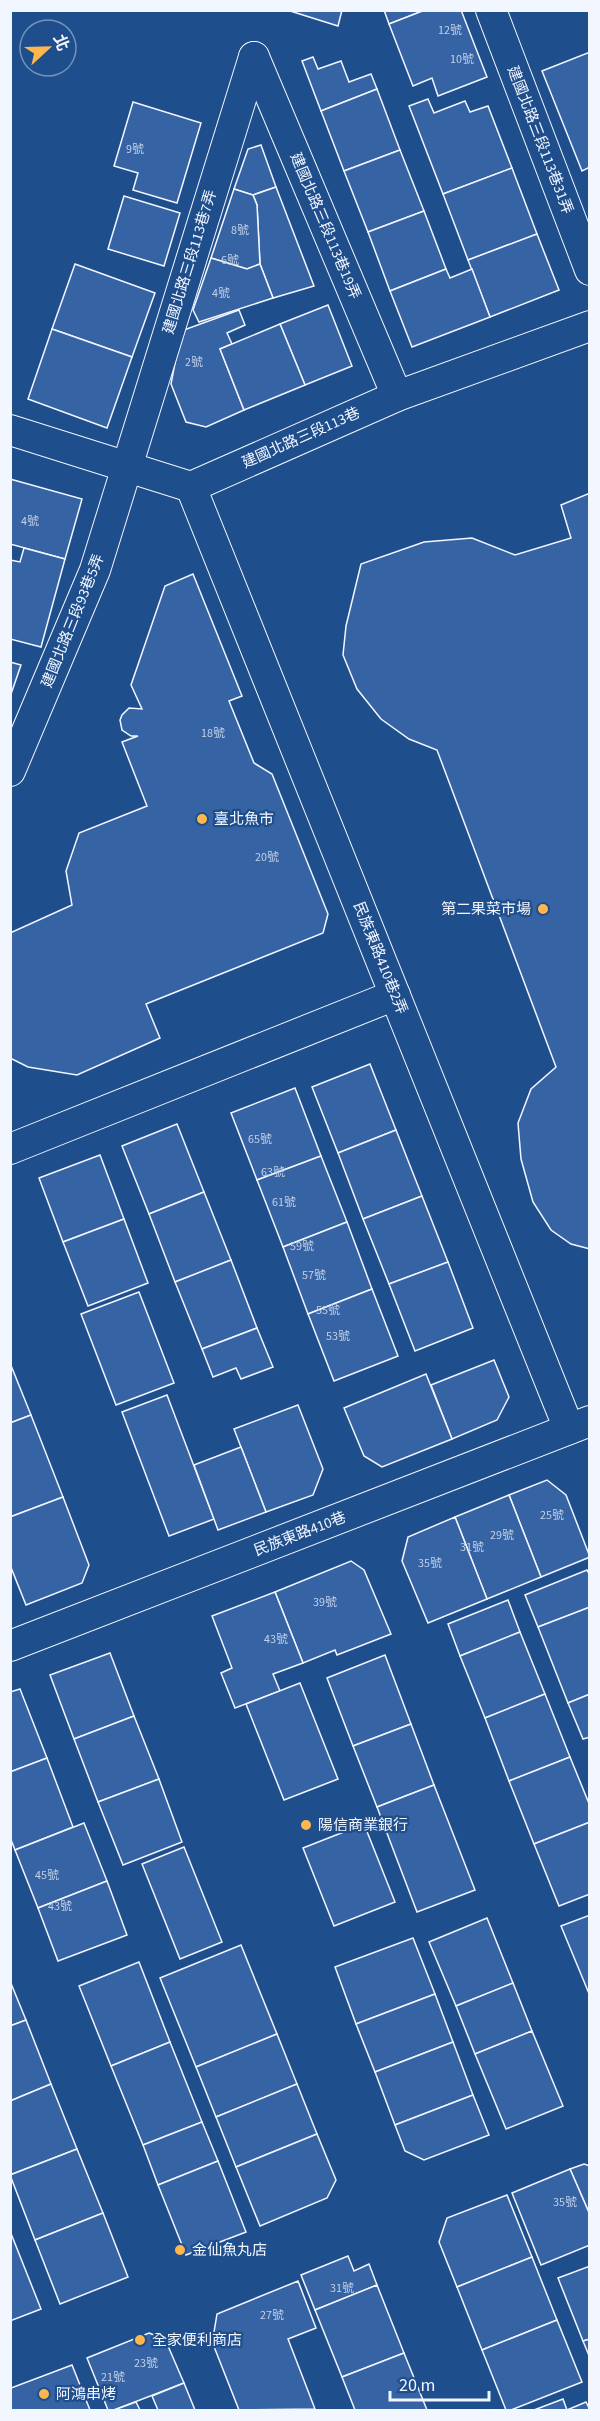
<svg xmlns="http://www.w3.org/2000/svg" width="600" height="2421" font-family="'Source Sans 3','Noto Sans TC',sans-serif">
<rect width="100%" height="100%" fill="#1f4e8c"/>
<g fill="#3563a3" stroke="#f2f6ff" stroke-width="1.5">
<polygon points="287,10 342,10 338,26"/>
<polygon points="384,10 425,10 389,24"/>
<polygon points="425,10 461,10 487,77 438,96 432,78 413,86 389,24"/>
<polygon points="590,52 590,167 582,171 542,71"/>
<polygon points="313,57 318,69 341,61 349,82 371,74 377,89 321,111 302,61"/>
<polygon points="377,89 400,150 344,171 321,111"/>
<polygon points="428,99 434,113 465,101 470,112 488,106 512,168 443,194 409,106"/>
<polygon points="133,102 201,123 177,203 133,190 138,173 114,166"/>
<polygon points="261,145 276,187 253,195 234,189 248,149"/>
<polygon points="400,150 424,211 368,232 344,171"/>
<polygon points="512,168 537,234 468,260 443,194"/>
<polygon points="276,187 314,286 273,298 260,264 257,205 253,195"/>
<polygon points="234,189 253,195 257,205 260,264 247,269 211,258"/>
<polygon points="124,196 180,213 164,266 108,249"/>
<polygon points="424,211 446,269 390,291 368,232"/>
<polygon points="537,234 559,290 490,317 468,260"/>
<polygon points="211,258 247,269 260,264 273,298 199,322 193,310"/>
<polygon points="75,264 155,293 132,357 52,329"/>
<polygon points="446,269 450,278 472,269 490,317 412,347 390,291"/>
<polygon points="328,305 352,366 305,385 280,324"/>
<polygon points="239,310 245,325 227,333 232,344 220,349 244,410 206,427 186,422 171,384 181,331"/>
<polygon points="280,324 305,385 244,410 220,349"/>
<polygon points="52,329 132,357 107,428 28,399"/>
<polygon points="10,479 82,499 65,559 10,544"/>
<polygon points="590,493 590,1249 571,1244 551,1230 533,1202 521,1159 518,1123 531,1089 556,1067 437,750 409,739 381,719 357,689 343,655 346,626 361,564 424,542 472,538 515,555 571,538 561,505"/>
<polygon points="24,548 65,559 41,647 10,639 10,560 20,562"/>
<polygon points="193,574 242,696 229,701 254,763 272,774 328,914 323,933 146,1004 160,1038 77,1075 28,1067 10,1058 10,933 72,905 66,871 79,833 147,806 122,742 138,736 131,736 122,730 120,720 122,715 129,708 142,709 131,685 165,586"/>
<polygon points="10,662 21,665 10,697"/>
<polygon points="370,1064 396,1130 338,1153 312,1087"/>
<polygon points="295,1088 321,1156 257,1180 231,1113"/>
<polygon points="177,1124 204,1192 149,1214 122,1146"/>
<polygon points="396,1130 422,1196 363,1219 338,1153"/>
<polygon points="100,1155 124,1219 63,1242 39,1178"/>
<polygon points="321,1156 347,1222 283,1247 257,1180"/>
<polygon points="204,1192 231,1260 175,1282 149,1214"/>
<polygon points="422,1196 448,1262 389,1284 363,1219"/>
<polygon points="124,1219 148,1283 88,1306 63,1242"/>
<polygon points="347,1222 372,1289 308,1314 283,1247"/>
<polygon points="231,1260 257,1328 202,1349 175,1282"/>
<polygon points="448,1262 473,1328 415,1351 389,1284"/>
<polygon points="372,1289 398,1356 334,1381 308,1314"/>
<polygon points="139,1292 174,1383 116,1405 81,1314"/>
<polygon points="257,1328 273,1367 241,1379 236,1368 213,1377 202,1349"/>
<polygon points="494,1360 509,1397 497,1420 452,1439 431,1385"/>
<polygon points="10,1363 31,1415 10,1423"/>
<polygon points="426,1374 452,1439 382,1467 364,1456 344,1408"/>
<polygon points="167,1395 214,1519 169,1536 122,1412"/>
<polygon points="298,1405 323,1469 313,1495 266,1512 234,1429"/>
<polygon points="31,1415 63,1497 10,1517 10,1423"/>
<polygon points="241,1447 266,1512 218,1530 194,1465"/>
<polygon points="547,1480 566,1495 590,1557 541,1577 509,1495"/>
<polygon points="509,1495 541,1577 487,1599 455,1517"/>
<polygon points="63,1497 89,1565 82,1583 26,1605 10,1565 10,1517"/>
<polygon points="455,1517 487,1599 428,1623 402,1561 408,1537"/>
<polygon points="351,1561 364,1570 391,1634 337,1655 335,1650 303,1663 275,1592"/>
<polygon points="587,1570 590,1576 590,1607 538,1627 525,1595"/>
<polygon points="275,1592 303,1663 273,1674 280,1691 235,1708 221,1673 232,1668 212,1616"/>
<polygon points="508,1600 520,1632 460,1656 448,1624"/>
<polygon points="590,1607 590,1694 568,1703 538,1627"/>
<polygon points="520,1632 545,1694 485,1718 460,1656"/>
<polygon points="110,1653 134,1716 74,1739 50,1675"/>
<polygon points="385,1655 411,1724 353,1746 327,1678"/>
<polygon points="300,1683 338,1779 284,1800 246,1704"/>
<polygon points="20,1689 47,1758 10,1772 10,1692"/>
<polygon points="545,1694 570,1757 509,1781 485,1718"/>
<polygon points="590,1694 590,1737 583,1739 568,1703"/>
<polygon points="134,1716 159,1779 98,1802 74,1739"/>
<polygon points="411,1724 434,1785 377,1807 353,1746"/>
<polygon points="570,1757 590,1806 590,1822 534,1844 509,1781"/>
<polygon points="47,1758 73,1827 15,1850 10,1837 10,1772"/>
<polygon points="159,1779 182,1842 123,1865 98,1802"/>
<polygon points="434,1785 475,1890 417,1912 377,1807"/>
<polygon points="590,1822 590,1894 559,1906 534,1844"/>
<polygon points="84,1823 107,1881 38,1908 15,1850"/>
<polygon points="364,1824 395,1902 334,1926 303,1848"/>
<polygon points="184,1847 222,1942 180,1959 142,1864"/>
<polygon points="107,1881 127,1935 58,1961 38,1908"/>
<polygon points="590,1915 590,1996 561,1926"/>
<polygon points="487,1918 513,1983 456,2006 429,1942"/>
<polygon points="413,1938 435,1994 356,2024 335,1967"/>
<polygon points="241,1945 277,2034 196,2067 160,1978"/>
<polygon points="139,1962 170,2042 111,2066 79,1986"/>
<polygon points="10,1981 26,2020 10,2026"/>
<polygon points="513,1983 532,2031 475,2054 456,2006"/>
<polygon points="435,1994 453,2042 375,2072 356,2024"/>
<polygon points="26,2020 51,2084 10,2101 10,2026"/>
<polygon points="532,2031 563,2106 506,2129 475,2054"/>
<polygon points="277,2034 297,2084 216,2117 196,2067"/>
<polygon points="170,2042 202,2122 143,2145 111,2066"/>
<polygon points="453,2042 473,2095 395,2125 375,2072"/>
<polygon points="51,2084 77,2149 10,2175 10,2101"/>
<polygon points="297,2084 317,2134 236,2167 216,2117"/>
<polygon points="473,2095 489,2135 424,2160 405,2151 395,2125"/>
<polygon points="202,2122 218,2161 158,2185 143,2145"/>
<polygon points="317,2134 336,2180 327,2198 260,2226 236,2167"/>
<polygon points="77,2149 103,2213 35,2240 10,2175"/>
<polygon points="218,2161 246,2232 186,2255 158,2185"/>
<polygon points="584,2164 590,2166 590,2215 570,2169"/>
<polygon points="570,2169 590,2215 590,2245 541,2265 512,2193"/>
<polygon points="507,2195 532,2257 457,2287 439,2242 447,2218"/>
<polygon points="103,2213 128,2277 60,2304 35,2240"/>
<polygon points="10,2231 41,2309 10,2321"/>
<polygon points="348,2256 354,2271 369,2264 377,2285 315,2310 301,2275"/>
<polygon points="532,2257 557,2320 482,2350 457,2287"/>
<polygon points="590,2266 590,2339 583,2341 558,2278"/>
<polygon points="298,2281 316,2328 288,2339 315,2409 239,2410 209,2334 214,2332 217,2314"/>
<polygon points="377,2285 404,2353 342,2377 315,2310"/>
<polygon points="557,2320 582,2382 511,2410 506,2410 482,2350"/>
<polygon points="149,2333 165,2339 184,2383 114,2410 108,2410 87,2358"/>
<polygon points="590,2339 590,2358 583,2341"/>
<polygon points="404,2353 427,2410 355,2410 342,2377"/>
<polygon points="72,2365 90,2410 10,2410 11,2388"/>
<polygon points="184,2383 195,2410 158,2410 152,2396"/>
<polygon points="563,2399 567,2410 586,2402 590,2410 534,2410"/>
<polygon points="136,2402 140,2410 114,2410"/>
</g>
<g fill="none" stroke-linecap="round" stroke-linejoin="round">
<defs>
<g id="minor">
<polyline points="491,10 590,270"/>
<polyline points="254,57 397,396"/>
<polyline points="10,430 191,487 397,396 590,326"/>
<polyline points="191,487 569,1429"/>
<polyline points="10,771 95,570 254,57"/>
<polyline points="10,1149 395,995"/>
<polyline points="10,1646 590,1421"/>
</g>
</defs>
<use href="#minor" stroke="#f2f6ff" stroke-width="32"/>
<use href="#minor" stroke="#1f4e8c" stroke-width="30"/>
</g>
<g fill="#ffb74d" stroke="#1f4e8c" stroke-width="2">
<circle cx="202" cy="819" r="6"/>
<circle cx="543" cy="909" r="6"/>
<circle cx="306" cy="1825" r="6"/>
<circle cx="180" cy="2250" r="6"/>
<circle cx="140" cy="2340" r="6"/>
<circle cx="44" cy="2394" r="6"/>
</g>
<g text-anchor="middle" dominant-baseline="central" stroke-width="4.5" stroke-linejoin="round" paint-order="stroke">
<g font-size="12" fill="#c3d1e8">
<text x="450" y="30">12號</text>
<text x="462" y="59">10號</text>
<text x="135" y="149">9號</text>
<text x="240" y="230">8號</text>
<text x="230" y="260">6號</text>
<text x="221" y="293">4號</text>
<text x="194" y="362">2號</text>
<text x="30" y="521">4號</text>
<text x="213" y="733">18號</text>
<text x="267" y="857">20號</text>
<text x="260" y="1139">65號</text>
<text x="273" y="1172">63號</text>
<text x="284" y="1202">61號</text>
<text x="302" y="1246">59號</text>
<text x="314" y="1275">57號</text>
<text x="328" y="1310">55號</text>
<text x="338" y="1336">53號</text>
<text x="552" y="1515">25號</text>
<text x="502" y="1535">29號</text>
<text x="472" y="1547">31號</text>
<text x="430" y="1563">35號</text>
<text x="325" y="1602">39號</text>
<text x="276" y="1639">43號</text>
<text x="47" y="1875">45號</text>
<text x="60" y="1906">43號</text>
<text x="565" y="2202">35號</text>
<text x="342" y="2288">31號</text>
<text x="272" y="2315">27號</text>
<text x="146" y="2363">23號</text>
<text x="113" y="2377">21號</text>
</g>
<g font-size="15" fill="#f2f6ff" stroke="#1f4e8c">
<text transform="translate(540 140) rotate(69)">建國北路三段113巷31弄</text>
<text transform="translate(325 226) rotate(67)">建國北路三段113巷19弄</text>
<text transform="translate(190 262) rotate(-73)">建國北路三段113巷7弄</text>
<text transform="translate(301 438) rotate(-24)">建國北路三段113巷</text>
<text transform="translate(73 621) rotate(-68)">建國北路三段93巷5弄</text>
<text transform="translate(380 958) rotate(68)">民族東路410巷2弄</text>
<text transform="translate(300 1534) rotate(-21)">民族東路410巷</text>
</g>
<g font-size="15" fill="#f2f6ff" stroke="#1f4e8c" text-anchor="start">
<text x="214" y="819">臺北魚市</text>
<text x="531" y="909" text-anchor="end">第二果菜市場</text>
<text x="318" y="1825">陽信商業銀行</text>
<text x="192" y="2250">金仙魚丸店</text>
<text x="152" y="2340">全家便利商店</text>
<text x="56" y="2394">阿鴻串烤</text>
</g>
</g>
<rect width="600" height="2421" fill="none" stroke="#f2f6ff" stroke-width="24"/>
<g transform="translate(48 48) rotate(68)"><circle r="28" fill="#1f4e8c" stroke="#7391ba" stroke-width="1.5"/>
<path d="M0-4.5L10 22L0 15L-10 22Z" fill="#ffb74d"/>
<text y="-9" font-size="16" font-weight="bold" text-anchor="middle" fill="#f2f6ff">北</text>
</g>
<path d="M390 2391v9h99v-9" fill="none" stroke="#f2f6ff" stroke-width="3"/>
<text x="399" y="2391" font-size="18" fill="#f2f6ff" stroke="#1f4e8c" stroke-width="4.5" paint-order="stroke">20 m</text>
</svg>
